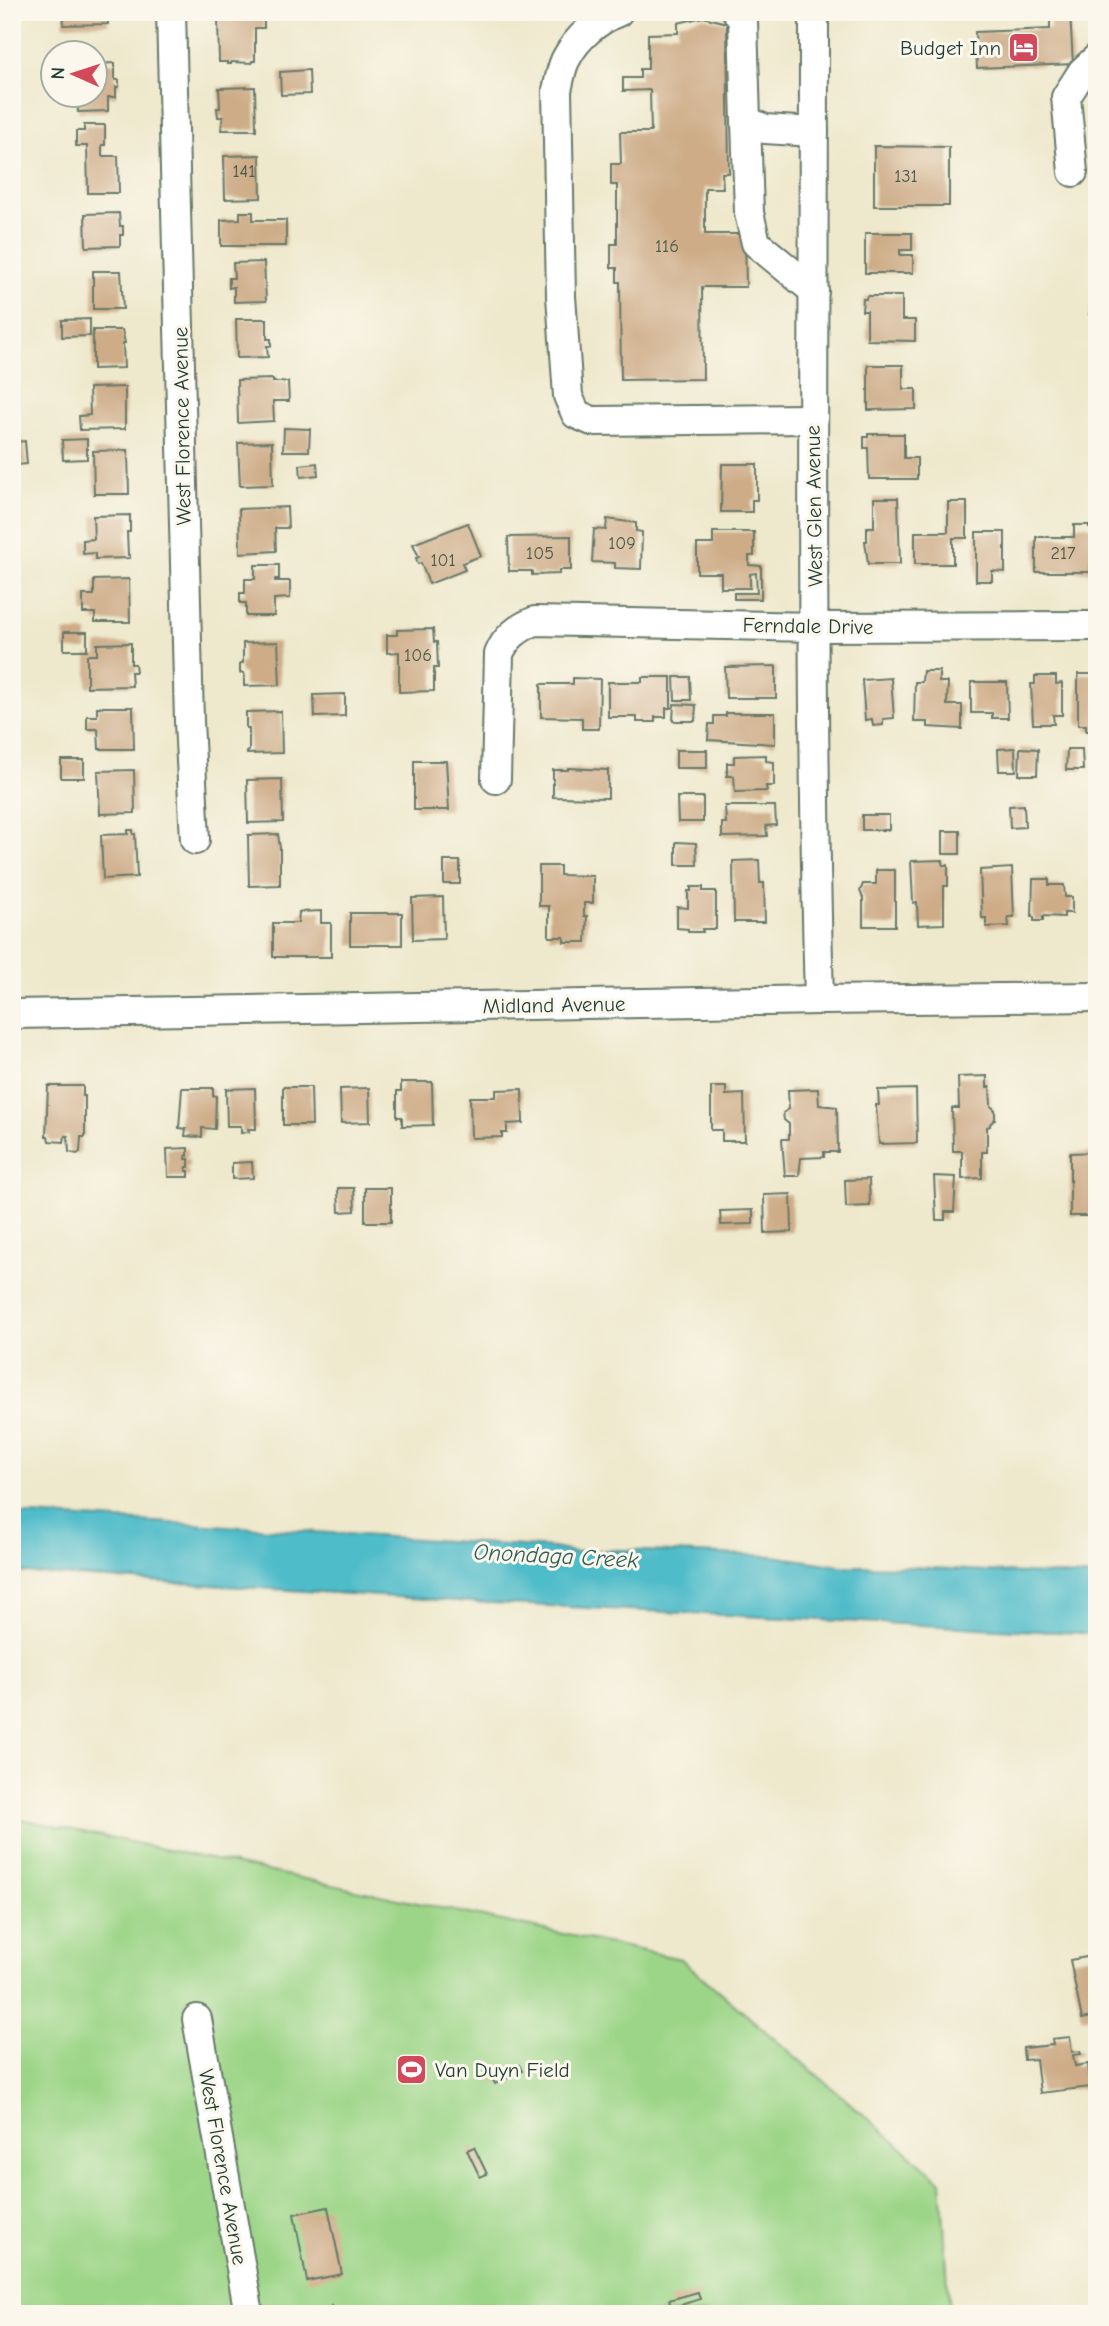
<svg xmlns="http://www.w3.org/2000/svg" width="1109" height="2326" font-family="'Comic Neue',sans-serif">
<rect width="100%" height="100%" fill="#fbf7ec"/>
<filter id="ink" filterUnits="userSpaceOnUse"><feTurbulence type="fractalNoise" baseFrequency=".0143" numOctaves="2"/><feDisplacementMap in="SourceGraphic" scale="14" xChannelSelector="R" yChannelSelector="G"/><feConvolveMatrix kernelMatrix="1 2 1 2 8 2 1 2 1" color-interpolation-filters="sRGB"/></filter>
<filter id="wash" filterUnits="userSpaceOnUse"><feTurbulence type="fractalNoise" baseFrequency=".00686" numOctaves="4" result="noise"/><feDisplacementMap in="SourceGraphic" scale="28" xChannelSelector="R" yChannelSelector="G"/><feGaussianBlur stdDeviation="1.57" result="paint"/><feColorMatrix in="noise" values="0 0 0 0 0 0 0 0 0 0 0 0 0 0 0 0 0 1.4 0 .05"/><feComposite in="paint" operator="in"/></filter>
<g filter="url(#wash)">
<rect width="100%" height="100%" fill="#eee8cc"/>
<polygon fill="#9dd588" stroke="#5e895e" stroke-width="2" points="12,1817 681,1959 941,2181 950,2314 12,2314"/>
<polygon fill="#4fbcc9" stroke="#377c7e" stroke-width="2" points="12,1514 226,1526 553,1548 573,1552 619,1550 773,1556 842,1566 914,1567 1097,1577 1097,1634 471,1602 12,1572"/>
<g id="blocks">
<g fill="#cdac87">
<polygon points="65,12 108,12 108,24 63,25"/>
<polygon points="1050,12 1070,12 1073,64 977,68 975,32 1050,29"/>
<polygon points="220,14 231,14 231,19 239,16 239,19 264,18 264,28 255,28 255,61 252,61 252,63 231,62 231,64 227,64 227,62 219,62 218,19"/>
<polygon points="703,17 727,23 729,173 722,173 723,188 705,188 705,234 745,234 746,287 702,287 703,379 621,380 620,282 617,282 617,268 611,268 611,244 617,244 617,185 611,185 611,164 621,164 620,132 651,132 650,90 623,91 623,78 640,78 640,69 648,69 648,34 678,33 678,23"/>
<polygon points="115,63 115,80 119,80 119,87 116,87 116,97 108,97 108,111 78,112 77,98 84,97 84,94 94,94 94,64"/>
<polygon points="309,70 310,94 281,95 280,72"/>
<polygon points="255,87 256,130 221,130 223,117 218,117 217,108 220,108 219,88"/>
<polygon points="1093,117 1097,117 1097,138 1095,139"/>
<polygon points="84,125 105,125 105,145 102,145 102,156 118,156 119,193 88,193 87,146 76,146 76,131 84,131"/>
<polygon points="874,146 949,147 949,206 874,206"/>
<polygon points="1097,153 1097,180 1094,180 1092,154"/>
<polygon points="260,155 261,198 225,199 224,156"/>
<polygon points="240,212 253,212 253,220 286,220 286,246 221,246 221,220 240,219"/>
<polygon points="119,213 120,226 123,226 123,235 120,235 120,246 86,247 85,214"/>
<polygon points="865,233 912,233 912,250 900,250 900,255 913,255 913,273 865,273"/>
<polygon points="264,262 266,301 234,302 234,287 229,288 229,278 234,278 233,263"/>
<polygon points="93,271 121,271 123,309 93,309"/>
<polygon points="1097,290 1097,316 1089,314"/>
<polygon points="867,296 902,296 902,320 915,320 915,341 867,340 867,311 862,311 863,299 866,299"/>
<polygon points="90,319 90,336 62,337 62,320"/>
<polygon points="236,319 267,319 267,339 271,339 271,346 267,346 268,357 237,358"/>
<polygon points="93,330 122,330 125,343 123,343 124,368 93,369"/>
<polygon points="868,365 903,365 903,389 916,389 916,409 868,410"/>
<polygon points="273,379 273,382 288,382 289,401 273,401 274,421 238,423 237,380"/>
<polygon points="125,387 125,429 80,430 79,416 90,415 89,388"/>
<polygon points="284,428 310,429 309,451 283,451"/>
<polygon points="868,434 904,434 904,458 917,458 917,479 869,479 868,448 864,448 864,437 868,437"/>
<polygon points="87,439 87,459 63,460 62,440"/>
<polygon points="25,441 27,464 16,465 14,442"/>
<polygon points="272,442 273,485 240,486 238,443"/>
<polygon points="128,450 129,494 94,494 93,451"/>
<polygon points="317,463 318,475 301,477 300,465"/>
<polygon points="722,464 757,464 757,500 752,500 752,512 721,512"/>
<polygon points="874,498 898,498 900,564 868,564 865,541 867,541 867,527 874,527"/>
<polygon points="948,502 967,502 967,538 953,538 953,564 915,564 915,532 948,532"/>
<polygon points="287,507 288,528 275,528 276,551 240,553 239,509"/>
<polygon points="130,515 130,532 127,532 128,555 130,555 130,558 95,559 95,553 83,554 83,540 94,539 93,516"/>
<polygon points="607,519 636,523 636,531 642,532 641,569 615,568 615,563 592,562 594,529 606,530"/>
<polygon points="468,523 481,556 462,563 465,570 429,584 421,563 418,564 416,558 419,557 413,544"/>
<polygon points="1074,525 1089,525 1089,527 1097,527 1097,562 1091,562 1090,572 1036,572 1036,537 1074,537"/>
<polygon points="713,532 754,532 754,556 749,556 749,565 761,566 761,599 734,599 734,593 757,593 756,573 750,574 750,588 721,588 721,573 697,573 697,544 713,544"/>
<polygon points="976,532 1005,532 1005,572 992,571 992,581 976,581"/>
<polygon points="571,536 571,570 559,570 559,574 532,575 532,571 509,571 508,537"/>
<polygon points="255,565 279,565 279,579 275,579 275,581 290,581 290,598 274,599 274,616 246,616 246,603 240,603 240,593 245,593 245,579 255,579"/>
<polygon points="129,579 130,622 95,622 95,613 83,613 83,595 94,595 94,580"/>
<polygon points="433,629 434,642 437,642 438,668 434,668 434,691 399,692 399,652 387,653 387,635 397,635 397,630"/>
<rect x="64" y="632" width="23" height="18"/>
<polygon points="278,642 280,685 244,686 244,673 240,673 240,663 243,663 243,643"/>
<polygon points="131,643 131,664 135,664 136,672 131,672 132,686 87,687 87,655 97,655 97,644"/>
<polygon points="776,666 776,698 726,698 725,667"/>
<polygon points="923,671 939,671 939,682 948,682 947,705 962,705 962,729 928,727 928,722 914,722 915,682 922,682"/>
<polygon points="1078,674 1097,674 1097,731 1086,731 1086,725 1078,725"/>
<polygon points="1035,676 1056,676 1056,684 1062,683 1062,715 1053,715 1054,724 1033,724 1031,684 1035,684"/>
<polygon points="642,677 671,677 671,708 666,708 666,717 655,717 655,722 637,722 637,717 608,717 608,682 642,682"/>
<polygon points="674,677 690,677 691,700 675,700"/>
<polygon points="573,678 600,679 599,729 582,729 582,718 541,717 541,684 573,684"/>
<polygon points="891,678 894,718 883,719 883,725 873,726 872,719 865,720 862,680"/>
<polygon points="971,682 1007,682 1008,718 992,718 992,713 971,713"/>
<polygon points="345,694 345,716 315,717 314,695"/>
<polygon points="674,704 696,705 695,721 673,721"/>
<polygon points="97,707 133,707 134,749 99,749 98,729 87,729 87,716 97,716"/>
<polygon points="281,711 282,753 247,754 247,752 249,751 249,728 246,728 246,712"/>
<polygon points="726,713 775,713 775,744 708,740 709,724 714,724 714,716 726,716"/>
<polygon points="1015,748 1016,771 999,771 998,749"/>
<polygon points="1020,748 1038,749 1037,775 1019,775"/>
<polygon points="1067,749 1082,749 1083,770 1066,770"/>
<rect x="676" y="750" width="31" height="18"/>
<polygon points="766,755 766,761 774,762 774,786 766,786 767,791 735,792 734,776 727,776 727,763 734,763 734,756"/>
<rect x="61" y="760" width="23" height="18"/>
<polygon points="414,761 446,761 449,810 414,810"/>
<polygon points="568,768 608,770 608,798 553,797 553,770 568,770"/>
<polygon points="134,770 135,813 100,814 98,771"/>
<polygon points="282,779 283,822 248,823 247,780"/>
<polygon points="677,797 703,797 703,822 678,822"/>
<polygon points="1024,805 1025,827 1010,828 1009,806"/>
<polygon points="725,806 775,806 776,825 766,826 767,836 722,837 722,823 726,823"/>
<rect x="862" y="815" width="27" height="15"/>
<polygon points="128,830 133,830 133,834 135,834 137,877 103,879 101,835 128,834"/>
<rect x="943" y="831" width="17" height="23"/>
<polygon points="278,834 280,848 280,885 249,886 248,835"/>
<polygon points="676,842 696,843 697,865 676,865"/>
<polygon points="759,860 760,883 764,883 765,922 734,922 733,861"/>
<polygon points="943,860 943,865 948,865 948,886 944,886 944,924 918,925 917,902 913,903 911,861"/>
<rect x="444" y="861" width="16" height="23"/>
<polygon points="539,866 560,866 560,875 593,876 593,903 584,903 584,916 587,916 586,942 564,942 564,937 549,937 549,906 539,906"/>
<rect x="1094" y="867" width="3" height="29"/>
<polygon points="1012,868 1014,917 1008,917 1009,926 986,927 986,918 982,918 980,870"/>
<polygon points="876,870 895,870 895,926 863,926 863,898 860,891 863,884 876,884"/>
<polygon points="1033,879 1049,879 1049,885 1064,885 1065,897 1072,897 1072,913 1064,913 1064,917 1043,916 1043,921 1034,921 1034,917 1032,917"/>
<polygon points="691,887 703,887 703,891 716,891 716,929 702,929 703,932 688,932 688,929 677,928 677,907 688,908 688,891 691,891"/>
<polygon points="443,897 444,939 413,940 412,898"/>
<polygon points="321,911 321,923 331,923 331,957 273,957 273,923 298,923 299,912"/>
<rect x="350" y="913" width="52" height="32"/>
<polygon points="987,1076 987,1087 990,1087 991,1106 995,1110 995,1119 990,1124 990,1126 987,1127 987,1152 982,1152 982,1178 962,1179 962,1151 953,1151 952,1108 959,1108 958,1077"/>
<polygon points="401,1082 432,1082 433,1125 402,1126 402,1117 397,1117 397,1091 401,1091"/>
<polygon points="48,1086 83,1086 83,1096 85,1096 85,1137 81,1137 80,1152 77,1154 69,1152 68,1136 65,1136 64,1142 49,1141 48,1136 46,1136"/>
<polygon points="283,1087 311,1087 312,1125 283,1125"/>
<polygon points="711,1087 726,1087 726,1095 744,1094 745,1141 722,1141 722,1130 711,1130"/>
<polygon points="182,1088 213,1088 213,1096 216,1096 215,1129 202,1128 202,1137 185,1136 186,1129 179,1128"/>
<polygon points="255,1088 256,1129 248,1129 249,1132 241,1133 241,1126 227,1126 226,1089"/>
<polygon points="369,1088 370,1122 341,1123 340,1089"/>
<polygon points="522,1089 523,1123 507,1124 507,1133 502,1133 502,1137 471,1138 470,1097 496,1097 496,1090"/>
<polygon points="818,1089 819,1105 837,1107 838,1152 824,1152 824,1157 801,1158 799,1176 785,1176 782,1139 789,1139 789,1124 784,1120 783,1113 789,1109 788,1090"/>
<polygon points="916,1089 917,1143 879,1144 876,1105 879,1105 878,1090"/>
<polygon points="12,1098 17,1098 18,1131 15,1131 16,1143 12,1143"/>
<polygon points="188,1148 188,1156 186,1156 186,1159 189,1159 189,1167 187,1167 186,1171 189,1171 189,1177 168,1177 167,1149"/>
<polygon points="1097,1152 1097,1216 1070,1216 1070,1153"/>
<polygon points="252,1162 253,1178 232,1179 232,1163"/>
<polygon points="934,1176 956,1177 954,1212 945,1212 945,1220 936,1220"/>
<polygon points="869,1179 870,1206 846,1207 845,1180"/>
<polygon points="338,1188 354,1188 355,1211 339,1212"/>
<rect x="365" y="1188" width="26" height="34"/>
<polygon points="791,1194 792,1232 765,1233 764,1195"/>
<polygon points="753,1210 753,1224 721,1225 720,1211"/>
<polygon points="1097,1955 1097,2016 1082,2019 1070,1960"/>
<polygon points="1070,2037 1072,2052 1080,2051 1081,2054 1073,2055 1075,2066 1088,2064 1091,2087 1040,2093 1036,2059 1024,2060 1023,2048 1053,2045 1052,2039"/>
<polygon points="519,2065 522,2071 495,2084 492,2078"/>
<polygon points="474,2147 487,2174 480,2177 467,2150"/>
<polygon points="328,2207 342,2274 307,2281 294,2214"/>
<polygon points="698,2292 700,2299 671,2308 669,2300"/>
<polygon points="331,2306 340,2314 325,2314"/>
</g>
</g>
</g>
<g filter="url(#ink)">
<use href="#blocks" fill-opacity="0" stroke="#677969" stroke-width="2"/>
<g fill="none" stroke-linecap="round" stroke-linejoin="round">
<defs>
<g id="minor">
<polyline points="171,12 189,721 195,840"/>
<path d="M 618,12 C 597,20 577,38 567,57 C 561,66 560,80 557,90 L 561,296 L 568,396 L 576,414 L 592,421 L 813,419"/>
<polyline points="737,12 743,21 746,121 765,129 814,132"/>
<path d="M 814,12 C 814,341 810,671 819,1000"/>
<polyline points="746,121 749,213 756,243 814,291"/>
<polyline points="1073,172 1066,97 1082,72 1097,58"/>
<path d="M 496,779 L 499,654 C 506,637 518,628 535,621 L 815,627 L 1097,626"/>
<polyline points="12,1014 819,1000 1097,997"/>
<polyline points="197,2019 249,2314"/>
</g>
</defs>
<use href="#minor" stroke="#677969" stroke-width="32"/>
<use href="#minor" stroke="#fff" stroke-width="28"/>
</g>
</g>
<defs>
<symbol id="hotel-square" viewBox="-11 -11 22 22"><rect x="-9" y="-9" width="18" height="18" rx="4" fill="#d1495b" stroke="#fbf7ec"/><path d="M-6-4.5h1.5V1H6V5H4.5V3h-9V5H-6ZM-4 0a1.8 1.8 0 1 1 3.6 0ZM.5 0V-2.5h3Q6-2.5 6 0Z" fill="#fff"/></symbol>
<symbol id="stadium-square" viewBox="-11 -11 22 22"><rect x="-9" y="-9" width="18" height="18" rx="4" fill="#d1495b" stroke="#fbf7ec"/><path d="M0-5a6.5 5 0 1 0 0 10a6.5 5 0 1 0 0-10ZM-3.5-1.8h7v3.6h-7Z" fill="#fff"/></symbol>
</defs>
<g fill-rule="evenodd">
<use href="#hotel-square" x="1006" y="30" width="35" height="35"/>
<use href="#stadium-square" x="394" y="2052" width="35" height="35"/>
</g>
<g text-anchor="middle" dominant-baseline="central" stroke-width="6" stroke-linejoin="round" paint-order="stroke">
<g font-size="18" fill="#4a5949">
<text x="244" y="171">141</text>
<text x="906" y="176">131</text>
<text x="667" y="246">116</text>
<text x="622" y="543">109</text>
<text x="540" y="553">105</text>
<text x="1063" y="553">217</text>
<text x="443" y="560">101</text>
<text x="418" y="655">106</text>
</g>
<g font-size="21" fill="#1f3d34" stroke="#fbf7ec" text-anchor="end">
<text x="1001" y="48">Budget Inn</text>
<text x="435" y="2070" text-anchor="start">Van Duyn Field</text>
</g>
<g font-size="21" fill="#1f3d34" stroke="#fbf7ec">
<text transform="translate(182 426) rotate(-91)">West Florence Avenue</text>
<text transform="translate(814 506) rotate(-91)">West Glen Avenue</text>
<text transform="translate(808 626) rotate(1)">Ferndale Drive</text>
<text transform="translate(554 1005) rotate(-1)">Midland Avenue</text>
<text transform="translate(223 2167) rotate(80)">West Florence Avenue</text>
</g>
<g font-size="23" font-style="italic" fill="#2b5d59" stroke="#fbf7ec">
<text transform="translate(556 1556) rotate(3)">Onondaga Creek</text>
</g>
</g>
<rect width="1109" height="2326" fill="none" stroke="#fbf7ec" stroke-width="42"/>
<g transform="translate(74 74) rotate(273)"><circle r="33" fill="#fbf7ec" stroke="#a3ada2" stroke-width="2"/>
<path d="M0-5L12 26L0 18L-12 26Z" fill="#d1495b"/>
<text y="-10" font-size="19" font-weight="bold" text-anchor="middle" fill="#1f3d34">N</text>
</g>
</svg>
